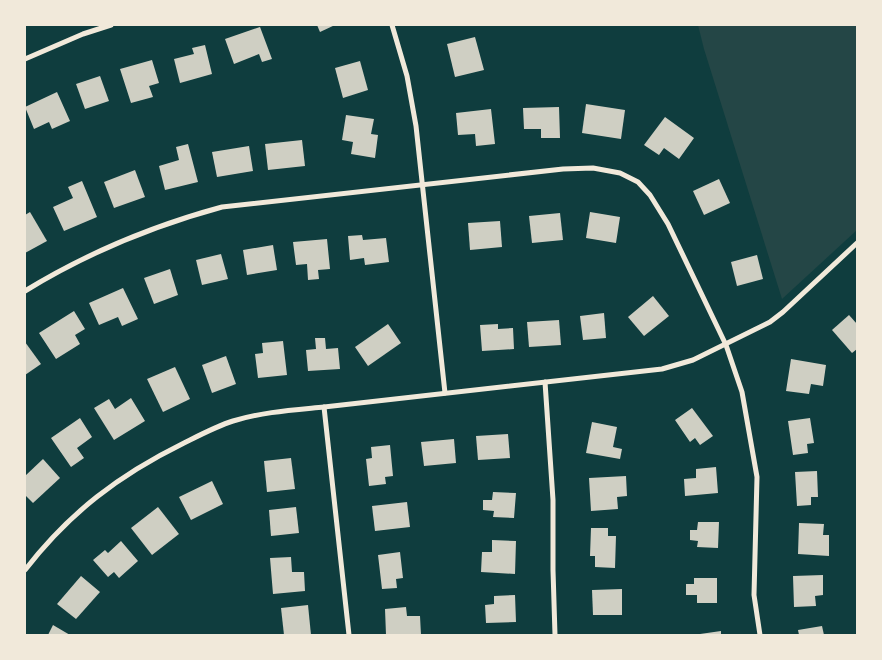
<svg xmlns="http://www.w3.org/2000/svg" width="882" height="660" font-family="'Nunito Sans',sans-serif">
<rect width="100%" height="100%" fill="#0f3d3e"/>
<polygon fill="#244646" points="698,25 857,25 857,230 782,299 704,49"/>
<g fill="#cfcfc3">
<polygon points="317,25 335,25 320,32"/>
<polygon points="260,27 272,59 262,62 259,54 234,64 225,39"/>
<polygon points="475,37 484,70 455,77 447,44"/>
<polygon points="205,45 212,74 180,83 174,59 194,54 192,48"/>
<polygon points="152,60 159,83 149,86 153,97 131,103 120,69"/>
<polygon points="360,61 368,90 343,98 335,68"/>
<polygon points="100,76 109,101 85,109 76,84"/>
<polygon points="57,92 70,121 52,129 49,122 34,129 25,107"/>
<polygon points="586,104 625,110 621,139 582,133"/>
<polygon points="559,107 560,138 541,138 541,129 524,129 523,108"/>
<polygon points="491,109 495,144 476,146 475,134 458,135 456,113"/>
<polygon points="346,115 374,119 371,134 378,135 375,158 351,154 353,142 342,140"/>
<polygon points="665,117 694,138 679,159 664,148 659,155 644,145"/>
<polygon points="302,140 305,166 268,170 265,144"/>
<polygon points="188,144 198,182 165,190 159,166 179,160 176,147"/>
<polygon points="249,146 253,171 217,177 212,152"/>
<polygon points="135,170 145,197 114,208 104,182"/>
<polygon points="719,179 730,203 704,215 693,191"/>
<polygon points="82,181 97,217 64,231 53,207 73,198 68,187"/>
<polygon points="30,212 47,241 25,253 25,215"/>
<polygon points="590,212 620,217 616,243 586,238"/>
<polygon points="560,213 563,240 532,243 529,216"/>
<polygon points="500,221 502,247 470,250 468,223"/>
<polygon points="362,235 363,240 386,238 389,262 365,265 364,258 350,260 348,236"/>
<polygon points="327,239 330,269 318,270 319,279 308,280 307,264 296,265 293,242"/>
<polygon points="273,245 277,270 247,275 243,250"/>
<polygon points="221,254 228,279 202,285 196,260"/>
<polygon points="757,255 763,279 737,286 731,262"/>
<polygon points="170,269 178,295 154,304 144,278"/>
<polygon points="123,288 138,319 122,326 118,317 99,325 89,303"/>
<polygon points="653,296 669,316 644,336 628,317"/>
<polygon points="74,311 85,329 75,335 80,344 56,359 39,333"/>
<polygon points="604,313 606,338 583,340 580,316"/>
<polygon points="849,315 857,324 857,349 852,353 832,330"/>
<polygon points="559,320 561,345 529,347 527,322"/>
<polygon points="388,324 401,343 368,366 355,347"/>
<polygon points="498,324 498,329 513,328 514,349 482,351 480,325"/>
<polygon points="315,338 325,338 326,349 338,348 340,369 308,371 306,350 316,349"/>
<polygon points="283,341 287,375 258,378 255,354 263,353 262,343"/>
<polygon points="25,342 41,364 25,375"/>
<polygon points="226,356 236,384 212,393 202,365"/>
<polygon points="791,359 826,365 823,386 811,384 809,394 786,391"/>
<polygon points="175,367 190,399 163,412 147,379"/>
<polygon points="131,398 145,421 114,440 94,408 109,399 115,409"/>
<polygon points="692,408 713,436 700,445 695,438 690,442 675,420"/>
<polygon points="80,418 92,437 77,448 84,458 71,467 51,438"/>
<polygon points="810,418 814,443 807,444 808,453 793,455 788,421"/>
<polygon points="592,422 617,427 613,447 622,449 620,459 586,453"/>
<polygon points="508,434 510,458 478,460 476,436"/>
<polygon points="454,439 456,463 424,466 421,442"/>
<polygon points="390,445 393,476 385,477 386,484 369,486 366,459 372,458 371,447"/>
<polygon points="291,458 295,489 267,492 264,461"/>
<polygon points="43,459 60,478 33,503 25,495 25,476"/>
<polygon points="716,467 718,493 685,496 684,479 696,478 696,469"/>
<polygon points="817,471 818,497 811,497 811,505 797,506 795,472"/>
<polygon points="626,476 627,496 617,497 618,509 591,511 589,478"/>
<polygon points="212,481 223,504 191,520 179,497"/>
<polygon points="493,492 516,493 514,518 493,517 494,511 483,510 483,500 492,500"/>
<polygon points="407,502 410,527 375,531 372,506"/>
<polygon points="158,507 179,534 152,555 131,528"/>
<polygon points="296,507 299,533 271,536 269,510"/>
<polygon points="698,522 719,522 718,548 697,547 698,541 690,540 690,530 697,530"/>
<polygon points="799,523 824,524 823,535 829,535 829,556 798,554"/>
<polygon points="591,528 608,528 608,536 616,536 615,568 595,567 595,556 590,556"/>
<polygon points="492,540 516,541 515,574 481,572 482,552 492,552"/>
<polygon points="121,541 138,561 119,578 114,572 108,577 93,560 105,550 108,553"/>
<polygon points="400,552 403,578 396,579 397,588 382,589 378,555"/>
<polygon points="291,557 292,572 304,572 305,591 273,594 270,558"/>
<polygon points="823,575 823,595 815,596 816,606 794,607 793,576"/>
<polygon points="81,576 100,592 76,619 57,604"/>
<polygon points="694,578 717,578 717,603 697,603 697,595 686,595 686,584 694,584"/>
<polygon points="622,589 622,615 593,615 592,590"/>
<polygon points="515,595 516,622 486,623 485,605 494,604 494,596"/>
<polygon points="308,605 311,635 284,635 281,608"/>
<polygon points="406,607 407,616 420,616 421,635 386,635 385,609"/>
<polygon points="53,625 70,635 48,635"/>
<polygon points="822,626 824,635 799,635 798,630"/>
<polygon points="721,631 721,635 701,635 700,634"/>
</g>
<g fill="none" stroke-linecap="round" stroke-linejoin="round">
<g stroke="#f1e9da" stroke-width="5">
<polyline points="392,25 407,76 416,126 445,393"/>
<polyline points="25,59 83,34 111,25"/>
<path d="M 25,291 C 87,253 152,226 222,207 L 563,169 L 593,168 L 620,173 L 638,182 L 650,195 L 668,224 L 726,345 L 742,392 L 757,477 L 754,595 L 760,635"/>
<polyline points="545,382 553,500 553,570 555,635"/>
<polyline points="324,407 349,635"/>
<path d="M 25,570 C 70,512 119,475 184,443 C 200,435 217,426 233,421 C 262,412 294,410 324,407 L 662,369 L 693,360 L 770,322 L 783,312 L 857,243"/>
</g>
</g>
<rect width="882" height="660" fill="none" stroke="#f1e9da" stroke-width="52"/>
</svg>
